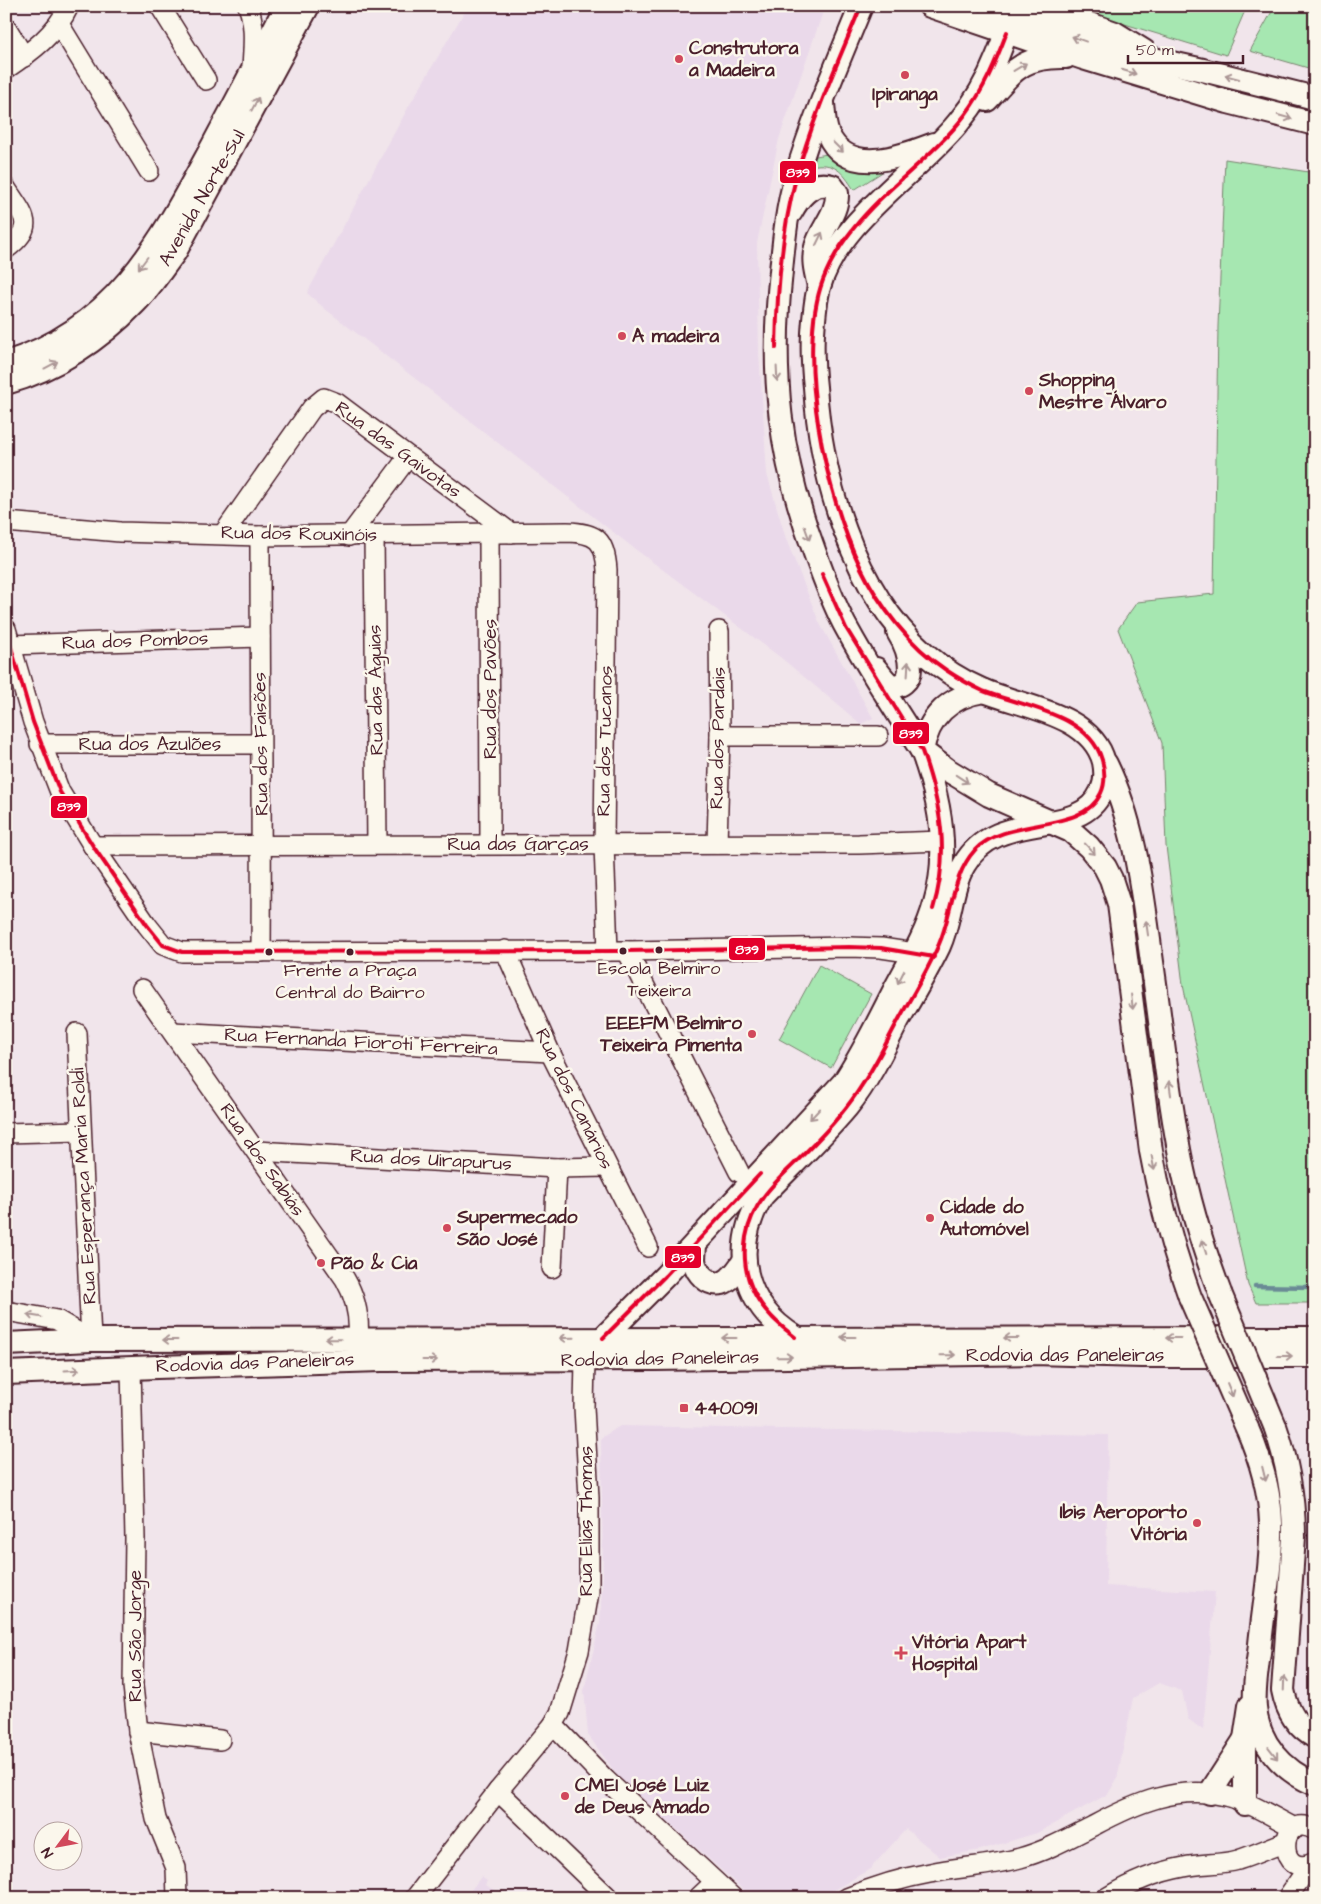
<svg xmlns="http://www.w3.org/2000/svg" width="1321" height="1904" font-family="'Architects Daughter',sans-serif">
<rect width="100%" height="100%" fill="#f1e5eb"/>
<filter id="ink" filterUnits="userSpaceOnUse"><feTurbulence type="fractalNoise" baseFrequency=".02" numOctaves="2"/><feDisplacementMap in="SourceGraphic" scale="10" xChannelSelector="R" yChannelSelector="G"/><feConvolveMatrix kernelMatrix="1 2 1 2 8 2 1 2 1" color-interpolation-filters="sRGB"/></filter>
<g filter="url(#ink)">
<g fill="#ead9ea">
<polygon points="471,6 825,6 779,139 757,243 759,353 767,474 786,539 819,622 873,718 861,724 780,657 635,549 324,308 307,293 409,106 462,16"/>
<polygon points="620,1426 1108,1435 1106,1586 1215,1592 1203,1730 1188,1719 1182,1691 1159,1683 1133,1698 1117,1779 1108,1794 1037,1833 980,1850 940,1857 906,1829 870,1869 820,1898 752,1898 617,1775 588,1735 584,1690 600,1623 603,1573 601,1438"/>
<polygon points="481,1877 487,1881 485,1885 496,1891 491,1898 465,1898"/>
</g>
<g fill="#a6e7b1" stroke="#78836e">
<polygon points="1066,6 1247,6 1226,55"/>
<polygon points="1275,6 1315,6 1315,70 1250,51"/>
<path d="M 827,154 L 849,168 L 884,171 L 854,190 C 843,172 834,161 811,166 L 816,156 Z"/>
<polygon points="1225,159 1315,173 1315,1303 1256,1303 1248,1285 1183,985 1166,846 1162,743 1118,629 1137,602 1214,594 1218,326"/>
<polygon points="819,965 871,994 831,1068 779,1039"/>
</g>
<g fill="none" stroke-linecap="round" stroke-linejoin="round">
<polyline stroke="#6b8a95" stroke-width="4.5" points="1255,1286 1315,1287"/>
<defs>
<g id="minor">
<polyline points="160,6 206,80"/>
<path d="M 248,6 C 256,26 253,48 252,69"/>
<polyline points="59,24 149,171"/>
<polyline points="6,27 24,57"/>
<path d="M 6,69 C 31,52 56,34 69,6"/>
<path d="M 6,188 C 23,215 38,226 6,249"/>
<path d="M 6,522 L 120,532 L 260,536 L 567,532 C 597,533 605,540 607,570 L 604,845 L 608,951"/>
<polyline points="224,533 312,408 324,398 337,403 345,409 511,533"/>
<polyline points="489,533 490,844"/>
<polyline points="374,535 377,844"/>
<path d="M 260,536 C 260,675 262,813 261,952"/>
<polyline points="349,536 408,457"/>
<polyline points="6,629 33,722 60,792 93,846 147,925 163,945 182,952 627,951 849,947 881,948 928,955"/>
<polyline points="10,645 260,637"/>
<polyline points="720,736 878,736"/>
<polyline points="40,744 260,744"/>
<polyline points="717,844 720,736 719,631"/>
<polyline points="93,846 859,844 942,841"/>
<polyline points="505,950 550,1052 648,1247"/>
<polyline points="627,951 739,1172"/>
<path d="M 142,989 L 345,1279 C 356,1298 360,1318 358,1340"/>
<polyline points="173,1032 550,1052"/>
<polyline points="77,1033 91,1340"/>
<polyline points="6,1133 81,1131"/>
<polyline points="256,1151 557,1168 606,1167"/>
<polyline points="552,1268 557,1168"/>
<polyline points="6,1311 57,1320 91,1340"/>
<polyline points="131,1368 135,1538 133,1686 138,1731 156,1819 176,1868 177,1898"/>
<polyline points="553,1725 606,1780 733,1898"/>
<polyline points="138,1731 220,1740"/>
<polyline points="498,1791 609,1898"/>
<path d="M 1315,1830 C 1277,1808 1275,1883 1315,1862"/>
<polyline points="415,1898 498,1791 553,1725 560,1713 564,1700 579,1651 589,1592 589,1498 584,1407 585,1360"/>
<polyline points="698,1898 715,1882"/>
<path d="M 847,1898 C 873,1887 902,1878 930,1873 C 960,1867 991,1866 1020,1858 C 1046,1851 1069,1838 1093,1826 C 1134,1804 1178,1784 1226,1796 C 1250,1802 1273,1817 1295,1828"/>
<path d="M 1106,1898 C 1130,1883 1156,1872 1184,1867 C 1202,1863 1220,1865 1238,1860 C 1254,1855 1269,1848 1285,1842"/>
<polyline points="1287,1898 1310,1865"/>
</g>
<g id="major">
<polyline points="930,6 1083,58 1228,102 1315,124"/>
<polyline points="990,6 1104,48 1203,70 1315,98"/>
<polyline points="1038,6 1115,33 1144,51"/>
<path d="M 987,100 C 1014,70 1022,56 1066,57"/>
<path d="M 823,103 C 824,113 824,125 828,134 C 847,178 902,156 934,144"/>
<path d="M 791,212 C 799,197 812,180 832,186 L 837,193 C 838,214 821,228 816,247 C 812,260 816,273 819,286"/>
<path d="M 6,363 C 116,329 161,241 212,147 C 237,100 262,53 286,6"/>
<path d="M 6,383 C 55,369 100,340 135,303 C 150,288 162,269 175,252 L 308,6"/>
<path d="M 876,669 C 880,674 884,680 889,684 C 900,690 910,679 910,669 C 910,655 905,643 898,632"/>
<path d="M 984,691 C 950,696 928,717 922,751 L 946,769 L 989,795 L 1071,831 L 1089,847 L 1105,867 L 1111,879 L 1119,904 L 1151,1151 C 1160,1201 1173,1249 1190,1297"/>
<path d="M 1106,764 C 1137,827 1143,899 1153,969 C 1162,1031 1168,1094 1180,1155 C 1189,1203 1203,1248 1220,1293"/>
<path d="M 695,1244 C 695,1249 694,1255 694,1260 C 696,1273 708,1286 722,1283 C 732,1280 739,1268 744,1261"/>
<path d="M 795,1337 C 743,1305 730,1249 762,1196 C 790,1167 821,1138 847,1107 C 868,1081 883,1050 898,1020 C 912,996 927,971 939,946 C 951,920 950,889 964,865 C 997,806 1079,841 1101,792 C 1106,783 1106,772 1104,762 C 1091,713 1021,707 982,690 C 961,681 941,668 924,653 C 853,591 821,478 815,387 C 813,369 812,351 813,333 C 814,318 815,302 819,287 C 837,222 916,174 958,123 C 974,104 988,80 997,57 C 1003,42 1009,29 1008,13"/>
<path d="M 603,1338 L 665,1276 L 844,1082 C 864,1052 879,1020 895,989 C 910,961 927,933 935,903 C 950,852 940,799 922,751 C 896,711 870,671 847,629 C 834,606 825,580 816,556 C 779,458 770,374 781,271 C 784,240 787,207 796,177 C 813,119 838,62 861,6"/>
<polyline points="6,1344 91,1340 1315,1338"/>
<polyline points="6,1373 157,1367 381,1360 655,1359 1034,1353 1141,1356 1315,1356"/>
<path d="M 1275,1426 C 1288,1463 1294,1498 1294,1537 L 1283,1690 C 1287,1711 1296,1727 1315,1737"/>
<path d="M 1247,1428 C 1260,1458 1270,1490 1271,1523 C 1272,1563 1264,1604 1260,1644 C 1258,1665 1253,1687 1255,1708 C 1258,1743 1283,1771 1315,1784"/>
<polyline points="1210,1793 1245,1739"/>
<polyline points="1245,1804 1245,1739 1250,1706"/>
</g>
</defs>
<use href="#minor" stroke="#4a1f2b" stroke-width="22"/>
<use href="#major" stroke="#4a1f2b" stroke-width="26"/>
<use href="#minor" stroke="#fbf7ec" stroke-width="19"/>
<use href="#major" stroke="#fbf7ec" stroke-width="22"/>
<defs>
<g id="major-bridge">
<polyline points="1220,1293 1275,1426"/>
<polyline points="1190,1297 1247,1428"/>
</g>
</defs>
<use href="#major-bridge" stroke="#4a1f2b" stroke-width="26" stroke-linecap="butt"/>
<use href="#major-bridge" stroke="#fbf7ec" stroke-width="22"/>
<defs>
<g id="bus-1">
<path d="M 776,348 C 777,291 781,233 796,178 C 812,119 838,62 861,6"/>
<path d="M 822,574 L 846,628 L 922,751 C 941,805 950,853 933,909"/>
<polyline points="6,630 33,722 60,792 93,846 147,925 163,945 182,952 627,951 849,947 881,948 934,957"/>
<path d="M 795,1337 C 761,1312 739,1282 746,1237 C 753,1197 782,1177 808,1150 C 828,1130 847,1109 862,1085 C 876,1064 887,1041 899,1019 C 913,994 928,970 939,944 C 952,914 952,875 975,850 C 1007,816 1083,834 1101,793 C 1106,782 1105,771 1102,760 C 1089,714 1021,706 983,691 C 970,685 958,678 946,670 C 909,645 880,607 861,568 C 826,498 795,355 823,280 C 830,262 841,244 853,229 C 886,187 933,157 965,115 C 984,90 996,61 1007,32"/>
<polyline points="603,1338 665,1276 760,1174"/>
</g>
</defs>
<use href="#bus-1" stroke="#fbf7ec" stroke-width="8"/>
<use href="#bus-1" stroke="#e4002b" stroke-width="4"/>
</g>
<defs><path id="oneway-shaft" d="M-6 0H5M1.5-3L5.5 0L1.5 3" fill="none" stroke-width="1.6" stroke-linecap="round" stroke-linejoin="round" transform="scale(1.25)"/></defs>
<g stroke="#ab9695">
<use href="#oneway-shaft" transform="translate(1079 39) rotate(-160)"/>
<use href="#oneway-shaft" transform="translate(1020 67) rotate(-31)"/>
<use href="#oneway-shaft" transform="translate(1129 72) rotate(17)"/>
<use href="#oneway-shaft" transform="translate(1232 77) rotate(-165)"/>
<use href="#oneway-shaft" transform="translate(255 104) rotate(-62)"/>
<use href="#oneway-shaft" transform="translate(1285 117) rotate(15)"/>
<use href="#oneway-shaft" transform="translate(838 147) rotate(45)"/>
<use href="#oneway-shaft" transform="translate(819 239) rotate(-64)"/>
<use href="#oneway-shaft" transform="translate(143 263) rotate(127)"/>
<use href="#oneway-shaft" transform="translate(51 365) rotate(-28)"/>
<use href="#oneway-shaft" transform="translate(777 374) rotate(87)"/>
<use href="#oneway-shaft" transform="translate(807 533) rotate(70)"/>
<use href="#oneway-shaft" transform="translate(908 669) rotate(-87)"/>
<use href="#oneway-shaft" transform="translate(962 779) rotate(33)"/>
<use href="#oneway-shaft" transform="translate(1090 849) rotate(47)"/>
<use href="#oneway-shaft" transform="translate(1147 928) rotate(-98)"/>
<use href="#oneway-shaft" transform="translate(901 977) rotate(117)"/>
<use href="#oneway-shaft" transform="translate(1132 1002) rotate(83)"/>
<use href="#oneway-shaft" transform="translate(1170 1088) rotate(-98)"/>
<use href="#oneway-shaft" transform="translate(815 1114) rotate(133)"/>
<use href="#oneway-shaft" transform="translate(1153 1163) rotate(79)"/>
<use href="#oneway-shaft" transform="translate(1204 1247) rotate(-108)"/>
<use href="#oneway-shaft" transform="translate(34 1316) rotate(-170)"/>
<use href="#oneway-shaft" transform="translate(848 1337) rotate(180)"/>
<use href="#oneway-shaft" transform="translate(567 1338) rotate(179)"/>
<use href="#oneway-shaft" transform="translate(729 1338) rotate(180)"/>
<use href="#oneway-shaft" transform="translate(1011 1338) rotate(-180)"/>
<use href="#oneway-shaft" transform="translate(1173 1338) rotate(180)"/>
<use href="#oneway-shaft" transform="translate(333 1339) rotate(-179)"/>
<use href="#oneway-shaft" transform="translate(170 1340) rotate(180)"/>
<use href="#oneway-shaft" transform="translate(948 1355) rotate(-1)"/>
<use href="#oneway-shaft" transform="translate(1285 1356)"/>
<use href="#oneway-shaft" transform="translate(785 1357) rotate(-1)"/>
<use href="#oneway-shaft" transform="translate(430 1360)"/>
<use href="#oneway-shaft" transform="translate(72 1370) rotate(-3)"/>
<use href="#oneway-shaft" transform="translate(1230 1390) rotate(67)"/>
<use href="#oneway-shaft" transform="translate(1264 1474) rotate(76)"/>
<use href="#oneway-shaft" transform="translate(1284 1683) rotate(-88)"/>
<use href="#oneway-shaft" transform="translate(1273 1753) rotate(52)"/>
</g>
</g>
<g fill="#d1495b" stroke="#fbf7ec" stroke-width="2">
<circle cx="679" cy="59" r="5"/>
<circle cx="905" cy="75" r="5"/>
<circle cx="622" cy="336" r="5"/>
<circle cx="1029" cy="391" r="5"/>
<circle cx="752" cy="1034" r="5"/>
<circle cx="930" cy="1218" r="5"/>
<circle cx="447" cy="1228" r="5"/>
<circle cx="321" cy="1263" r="5"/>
<rect x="679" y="1403" width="10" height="10" rx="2.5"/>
<circle cx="1197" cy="1523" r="5"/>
<path d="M898.5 1645.5h5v5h5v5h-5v5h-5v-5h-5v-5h5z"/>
<circle cx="565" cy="1796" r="5"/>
</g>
<g fill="#4a1f2b" stroke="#fbf7ec" stroke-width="2">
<circle cx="659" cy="950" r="4.5"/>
<circle cx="623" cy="951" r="4.5"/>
<circle cx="269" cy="952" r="4.5"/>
<circle cx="350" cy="952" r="4.5"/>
</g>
<g text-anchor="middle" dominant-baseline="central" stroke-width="5" stroke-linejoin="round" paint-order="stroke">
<g font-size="18" fill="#4a1f2b" stroke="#fbf7ec">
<text x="659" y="968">Escola Belmiro<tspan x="659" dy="22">Teixeira</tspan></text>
<text x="350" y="970">Frente a Praça<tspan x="350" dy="22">Central do Bairro</tspan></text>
</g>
<g font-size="19" font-weight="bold" fill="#4a1f2b" stroke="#fbf7ec" text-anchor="start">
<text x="689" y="48">Construtora<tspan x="689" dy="22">a Madeira</tspan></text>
<text x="905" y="94" text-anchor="middle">Ipiranga</text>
<text x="632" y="336">A madeira</text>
<text x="1039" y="380">Shopping<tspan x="1039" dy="22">Mestre Álvaro</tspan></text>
<text x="742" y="1023" text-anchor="end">EEEFM Belmiro<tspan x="742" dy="22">Teixeira Pimenta</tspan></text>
<text x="940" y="1207">Cidade do<tspan x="940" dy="22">Automóvel</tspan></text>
<text x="457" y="1217">Supermecado<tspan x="457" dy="22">São José</tspan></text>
<text x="331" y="1263">Pão &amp; Cia</text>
<text x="694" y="1408">440091</text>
<text x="1187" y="1512" text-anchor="end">Ibis Aeroporto<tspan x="1187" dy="22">Vitória</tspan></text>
<text x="912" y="1642">Vitória Apart<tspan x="912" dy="22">Hospital</tspan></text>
<text x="575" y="1785">CMEI José Luiz<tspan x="575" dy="22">de Deus Amado</tspan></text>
</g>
<g font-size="19" fill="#4a1f2b" stroke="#fbf7ec">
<text transform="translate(202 198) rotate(-60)">Avenida Norte-Sul</text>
<text transform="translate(398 450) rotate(36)">Rua das Gaivotas</text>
<text transform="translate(299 534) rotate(1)">Rua dos Rouxinóis</text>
<text transform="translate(135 641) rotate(-2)">Rua dos Pombos</text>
<text transform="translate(490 689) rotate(-90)">Rua dos Pavões</text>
<text transform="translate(376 690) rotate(-91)">Rua das Águias</text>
<text transform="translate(718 738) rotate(-89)">Rua dos Pardais</text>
<text transform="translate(605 741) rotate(-89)">Rua dos Tucanos</text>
<text x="150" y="744">Rua dos Azulões</text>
<text transform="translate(261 744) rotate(-91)">Rua dos Faisões</text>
<text x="518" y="844">Rua das Garças</text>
<text transform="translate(361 1042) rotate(3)">Rua Fernanda Fioroti Ferreira</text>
<text transform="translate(574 1099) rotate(64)">Rua dos Canários</text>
<text transform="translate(262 1160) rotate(55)">Rua dos Sabiás</text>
<text transform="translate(431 1160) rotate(3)">Rua dos Uirapurus</text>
<text transform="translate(84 1186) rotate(-93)">Rua Esperança Maria Roldi</text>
<text x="1065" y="1355">Rodovia das Paneleiras</text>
<text transform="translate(660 1359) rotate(-1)">Rodovia das Paneleiras</text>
<text transform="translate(255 1363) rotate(-2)">Rodovia das Paneleiras</text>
<text transform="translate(586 1521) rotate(-90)">Rua Elias Thomas</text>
<text transform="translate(135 1636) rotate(-90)">Rua São Jorge</text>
</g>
</g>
<g stroke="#fbf7ec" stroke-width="2">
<rect x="779" y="160" width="38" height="24" rx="5" fill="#e4002b"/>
<rect x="892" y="721" width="38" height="24" rx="5" fill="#e4002b"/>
<rect x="50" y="795" width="38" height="24" rx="5" fill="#e4002b"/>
<rect x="728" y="937" width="38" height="24" rx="5" fill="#e4002b"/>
<rect x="664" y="1245" width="38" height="24" rx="5" fill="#e4002b"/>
</g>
<g font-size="14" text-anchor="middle" font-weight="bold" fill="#fff">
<text x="798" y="177">839</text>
<text x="911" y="738">839</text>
<text x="69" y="811">839</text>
<text x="747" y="954">839</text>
<text x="683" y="1262">839</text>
</g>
<rect width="1321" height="1904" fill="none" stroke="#fbf7ec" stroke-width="25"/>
<rect x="12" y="12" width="1296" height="1879" fill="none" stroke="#4a1f2b" stroke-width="2" filter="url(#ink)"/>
<g transform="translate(58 1846) rotate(238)"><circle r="24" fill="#fbf7ec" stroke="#b4a19f"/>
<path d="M0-4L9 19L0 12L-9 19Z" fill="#d1495b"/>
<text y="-8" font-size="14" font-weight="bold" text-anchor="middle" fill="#4a1f2b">N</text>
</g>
<path d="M1128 55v8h115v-8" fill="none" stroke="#4a1f2b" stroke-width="2.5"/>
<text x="1136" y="55" font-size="15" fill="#4a1f2b" stroke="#fbf7ec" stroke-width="4" paint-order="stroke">50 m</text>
</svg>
